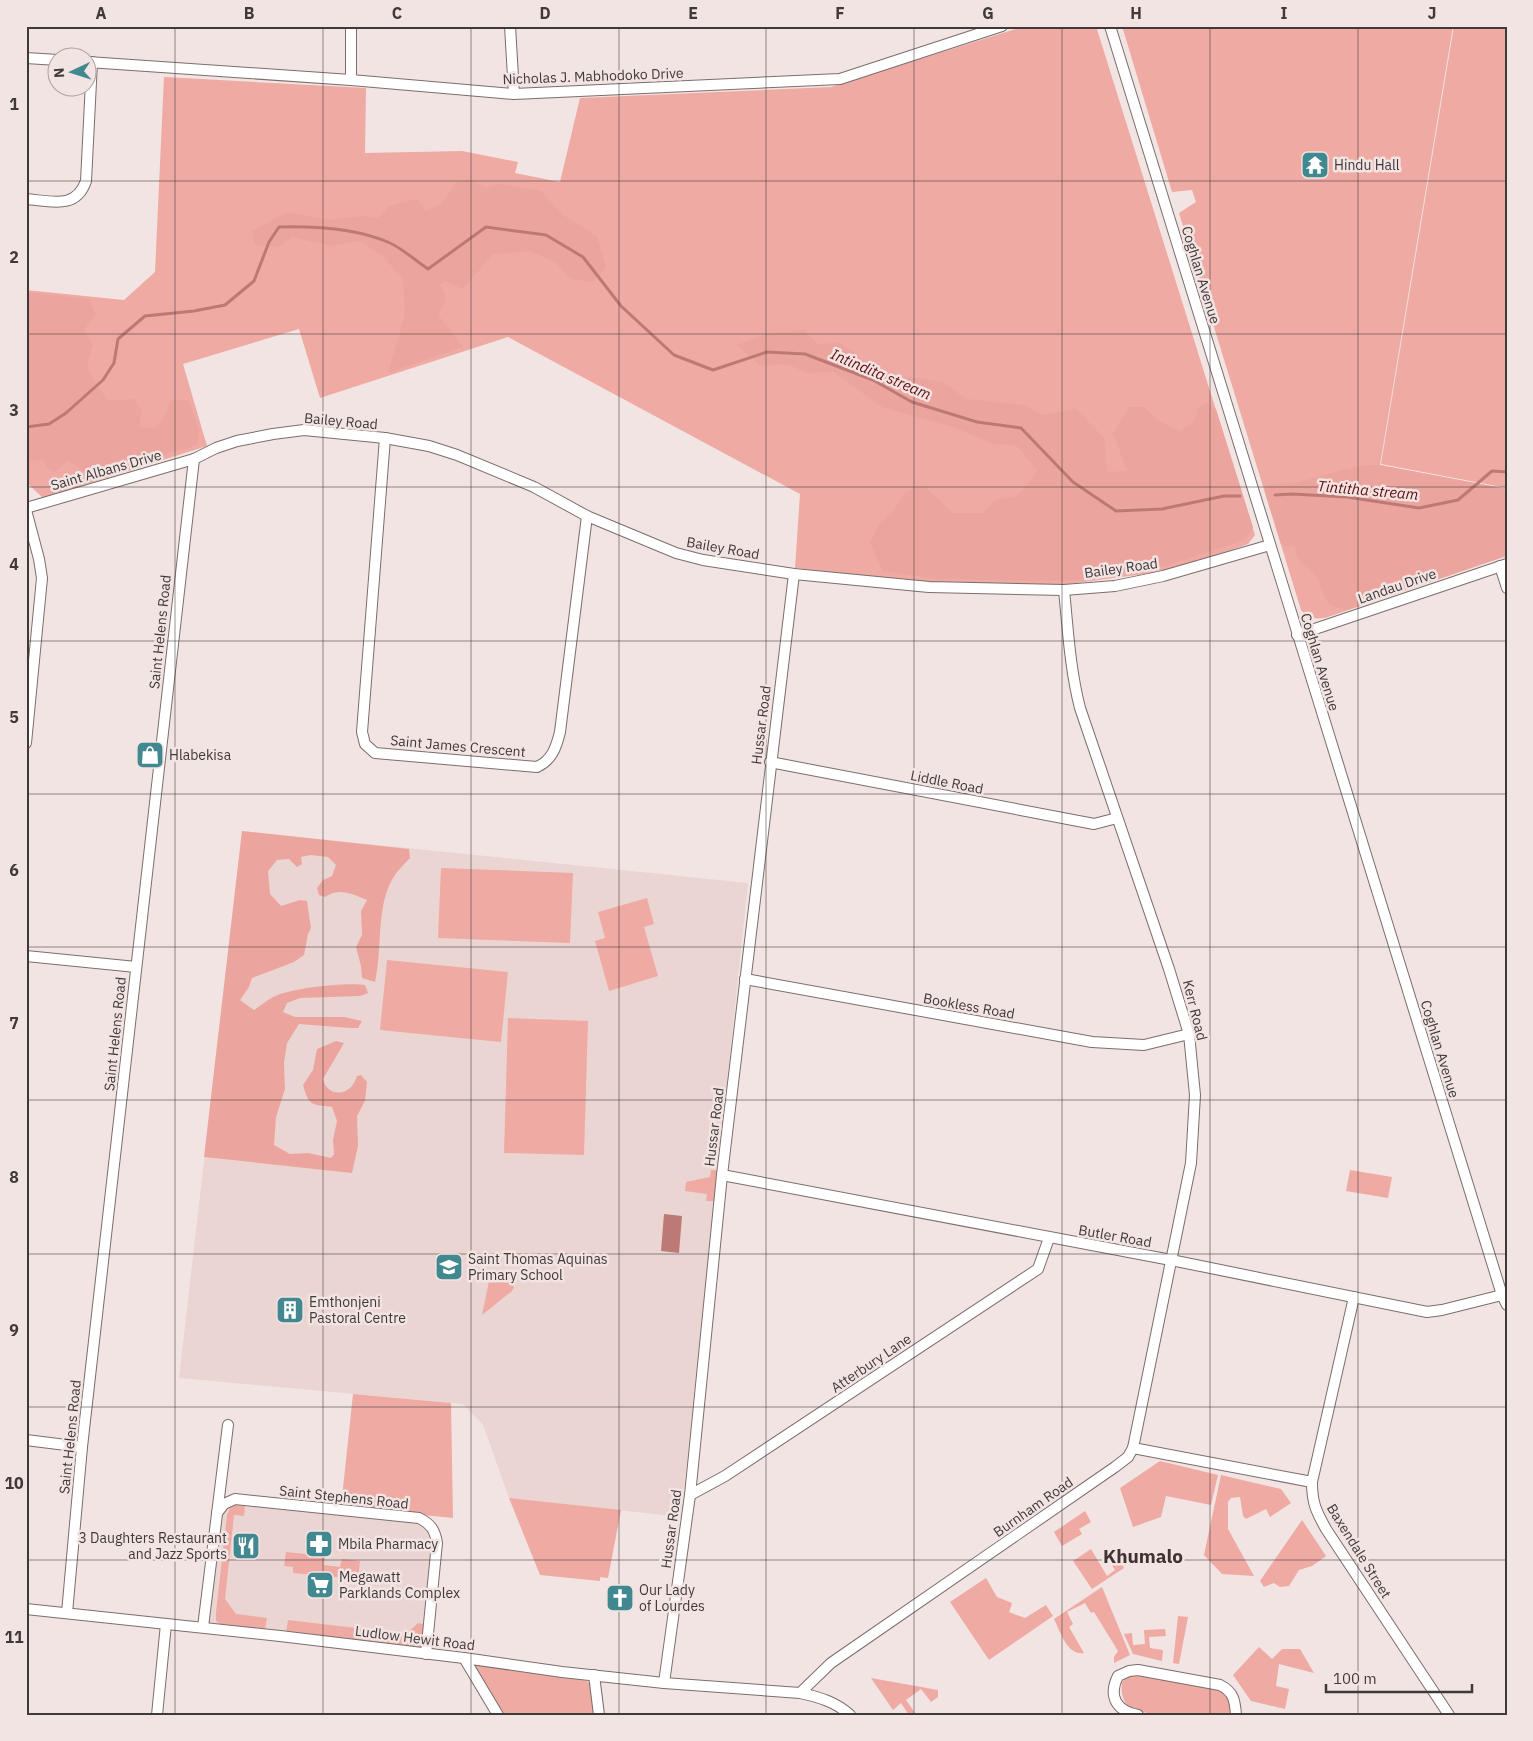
<svg xmlns="http://www.w3.org/2000/svg" width="1533" height="1741" font-family="'IBM Plex Sans',sans-serif">
<rect width="100%" height="100%" fill="#f2e4e2"/>
<g fill="#ebd5d2">
<polygon points="242,831 748,883 681,1517 509,1498 483,1425 463,1404 179,1378"/>
<polygon points="230,1503 417,1522 425,1524 433,1537 424,1651 206,1624 219,1514"/>
</g>
<g fill="#eeaaa3">
<polygon points="1025,26 1096,26 1255,535 1248,544 1240,547 1167,571 1068,584 940,584 795,568 800,494 508,337 320,398 299,329 183,364 207,446 43,498 26,482 26,290 124,300 155,272 164,77 366,88 365,153 462,151 518,162 515,173 560,182 580,98 831,87"/>
<path d="M 1122,26 L 1453,26 L 1380,465 L 1507,489 L 1507,556 L 1325,618 C 1314,619 1308,619 1301,610 L 1179,213 L 1196,202 L 1192,190 L 1172,192 Z"/>
<polygon points="1454,26 1507,26 1507,488 1381,464"/>
<polygon points="441,868 573,873 570,943 438,938"/>
<polygon points="647,898 654,924 644,927 658,976 609,991 595,941 605,938 598,912"/>
<polygon points="387,960 508,972 501,1042 380,1030"/>
<polygon points="508,1018 588,1021 584,1155 504,1153"/>
<polygon points="711,1170 721,1170 718,1201 706,1201 707,1194 685,1191 686,1182 710,1177"/>
<polygon points="1350,1170 1392,1177 1388,1198 1346,1191"/>
<polygon points="494,1271 510,1277 514,1288 512,1291 482,1315 491,1272"/>
<polygon points="353,1394 451,1403 453,1518 341,1507"/>
<polygon points="1160,1461 1218,1475 1211,1505 1166,1496 1161,1517 1133,1527 1120,1488"/>
<polygon points="1221,1475 1281,1489 1291,1503 1270,1517 1266,1509 1246,1519 1243,1516 1240,1497 1231,1498 1228,1502 1228,1529 1254,1576 1222,1574 1204,1555"/>
<polygon points="509,1498 621,1510 608,1578 600,1577 600,1581 540,1575"/>
<polygon points="235,1505 245,1506 244,1516 234,1515 225,1599 236,1614 267,1618 265,1630 220,1624 216,1621 216,1612 227,1515 230,1508"/>
<polygon points="1085,1511 1091,1522 1079,1529 1082,1534 1062,1546 1054,1532"/>
<polygon points="1302,1520 1326,1556 1312,1566 1299,1570 1289,1586 1280,1587 1274,1583 1264,1587 1260,1581"/>
<polygon points="1091,1549 1107,1576 1115,1570 1110,1562 1118,1557 1124,1568 1092,1589 1073,1561"/>
<polygon points="286,1552 325,1556 324,1565 340,1567 342,1559 360,1561 358,1579 293,1573 293,1567 284,1566"/>
<polygon points="986,1578 997,1597 1012,1603 1009,1612 1025,1618 1046,1605 1053,1616 989,1660 950,1602"/>
<path d="M 1102,1587 L 1130,1655 L 1114,1663 L 1114,1657 L 1118,1651 L 1094,1612 L 1091,1613 L 1085,1603 L 1067,1612 L 1073,1624 L 1069,1627 L 1084,1653 C 1067,1656 1060,1631 1054,1619 Z"/>
<polygon points="1178,1616 1188,1617 1179,1664 1173,1663"/>
<polygon points="288,1620 406,1634 418,1623 423,1624 424,1630 421,1649 286,1633"/>
<polygon points="1165,1629 1166,1636 1149,1637 1150,1648 1163,1650 1162,1661 1133,1654 1124,1634 1132,1633 1133,1645 1145,1644 1144,1630"/>
<polygon points="1259,1647 1272,1659 1282,1649 1300,1649 1314,1673 1279,1664 1276,1686 1289,1689 1285,1709 1251,1701 1233,1675"/>
<polygon points="469,1661 563,1676 587,1681 593,1687 596,1715 503,1715"/>
<path d="M 1142,1674 L 1226,1692 L 1231,1707 L 1230,1715 C 1206,1715 1149,1719 1130,1707 C 1122,1702 1121,1691 1122,1682 L 1129,1675 Z"/>
<polygon points="871,1678 938,1690 938,1697 931,1702 921,1689 906,1700 915,1713 909,1715 901,1703 893,1710"/>
</g>
<g fill="#eca59e">
<path d="M 469,179 L 487,188 L 500,184 L 541,191 L 563,215 L 597,236 L 606,268 L 593,282 L 570,279 L 555,262 L 530,251 L 493,254 L 463,289 L 445,281 L 440,285 C 448,297 446,303 438,315 L 463,347 L 388,373 L 405,314 L 403,278 L 380,254 L 360,241 L 332,246 L 292,237 L 279,247 L 255,245 L 252,231 L 288,212 L 327,220 L 362,216 L 378,218 L 390,206 L 417,199 L 426,211 L 442,203 L 457,182 Z"/>
<polygon points="26,292 89,299 95,315 84,330 93,344 87,366 92,378 108,401 133,399 142,410 139,427 155,428 163,420 171,400 188,400 199,430 197,444 187,449 170,452 163,457 151,460 145,455 134,456 122,459 116,471 97,477 89,475 68,460 55,472 48,469 43,459 31,461 26,457"/>
<polygon points="804,330 817,344 841,343 862,359 876,377 919,378 943,382 966,399 1024,405 1043,415 1076,409 1105,439 1107,472 1127,471 1113,433 1129,407 1144,407 1157,420 1179,431 1195,422 1198,408 1207,403 1216,409 1253,527 1250,534 1242,541 1166,566 1068,581 938,579 883,571 870,543 879,524 892,512 907,491 924,486 953,513 983,513 995,500 1017,496 1038,471 1016,445 994,444 953,427 882,407 833,372 806,373 788,364 760,366 737,345 766,334"/>
<path d="M 1367,465 L 1380,465 L 1507,489 L 1507,555 L 1347,610 C 1320,605 1327,596 1317,578 C 1308,564 1297,567 1295,546 L 1287,547 L 1281,544 L 1264,489 L 1267,485 L 1296,483 L 1342,470 Z"/>
<path d="M 242,831 L 409,849 L 410,858 C 405,863 399,869 395,875 C 375,904 383,949 375,982 L 362,978 L 361,966 L 356,947 L 362,935 L 361,911 L 367,900 C 352,894 339,887 325,897 L 319,895 L 317,888 L 323,880 L 332,876 L 336,865 L 328,857 L 311,855 L 301,857 L 302,864 L 297,867 L 289,859 L 277,860 L 268,871 L 270,894 L 281,906 L 300,900 L 307,901 L 311,928 L 308,934 L 304,955 L 294,962 L 252,978 L 249,987 L 240,1000 L 254,1010 C 260,1006 266,1001 273,997 C 290,988 346,982 365,985 L 368,993 L 360,996 L 300,998 L 287,1003 L 283,1012 L 295,1017 L 344,1017 L 362,1021 L 358,1028 L 350,1028 L 299,1024 L 287,1043 L 284,1063 L 285,1089 L 276,1117 L 274,1145 L 290,1154 L 308,1153 L 331,1158 L 334,1154 L 333,1140 L 337,1121 L 332,1107 C 312,1104 309,1107 303,1085 L 313,1070 L 317,1049 L 336,1041 L 344,1043 L 323,1079 C 326,1093 341,1097 351,1087 C 354,1084 356,1079 357,1076 L 361,1075 L 367,1082 L 365,1101 L 357,1116 L 358,1146 L 352,1173 L 204,1157 Z"/>
</g>
<polygon fill="#bd7a74" points="664,1214 682,1216 679,1253 661,1251"/>
<g fill="none" stroke-linecap="round" stroke-linejoin="round">
<g stroke="#bd7a74" stroke-width="3">
<path d="M 26,427 L 49,424 L 66,413 L 103,380 L 114,363 L 118,339 L 145,316 L 194,311 L 225,305 L 254,281 L 269,242 L 279,227 C 316,226 356,228 390,243 C 403,249 416,261 428,269 L 486,227 L 546,235 L 583,257 L 621,306 L 674,355 L 713,370 L 767,352 L 805,354 L 873,380 L 912,402 L 977,422 L 1021,428 L 1073,482 L 1116,511 L 1162,509 L 1224,496 L 1240,496"/>
<polyline points="1275,495 1292,494 1347,497 1419,508 1458,500 1492,471 1507,472"/>
</g>
<defs>
<g id="street">
<polyline points="510,26 514,94"/>
<polyline points="1110,26 1502,1295 1507,1305"/>
<polyline points="26,58 58,60"/>
<polyline points="88,62 351,80 514,94 840,79 1002,26"/>
<polyline points="351,80 351,26"/>
<path d="M 26,199 C 51,201 76,210 86,181 L 92,62"/>
<path d="M 385,438 L 362,732 L 365,744 L 375,753 L 537,767 C 552,760 556,748 560,732 L 587,516"/>
<polyline points="26,508 194,459 216,448 237,441 273,434 304,430 385,438 429,446 457,455 534,487 587,516 676,553 703,560 794,574 929,587 1064,590 1115,586 1163,576 1270,545"/>
<polyline points="26,510 39,559 42,578 26,743"/>
<polyline points="1500,566 1507,588"/>
<path d="M 1064,590 C 1068,630 1070,669 1080,708 L 1169,969 L 1189,1034 L 1195,1095 L 1191,1163 L 1133,1448"/>
<polyline points="1297,635 1507,564"/>
<polyline points="770,762 1094,824 1117,818"/>
<polyline points="26,956 136,967"/>
<polyline points="745,979 1092,1042 1144,1045 1189,1034"/>
<polyline points="722,1175 1171,1260 1427,1312 1442,1310 1502,1295"/>
<path d="M 1354,1297 L 1312,1482 C 1312,1503 1316,1511 1326,1529 L 1449,1715"/>
<polyline points="26,1440 82,1447"/>
<polyline points="690,1495 725,1476 1038,1269 1049,1238"/>
<path d="M 217,1513 L 224,1504 L 235,1499 L 419,1518 C 431,1524 435,1530 437,1543 L 426,1654"/>
<path d="M 26,1609 L 280,1636 L 464,1658 L 562,1672 L 664,1683 L 800,1693 C 819,1697 836,1702 850,1715"/>
<polyline points="67,1613 82,1447 194,459"/>
<polyline points="203,1627 228,1425"/>
<polyline points="464,1658 498,1715"/>
<polyline points="594,1675 599,1715"/>
<polyline points="664,1683 690,1495 722,1175 794,574"/>
<polyline points="800,1693 831,1663 1115,1467 1128,1457 1133,1448 1312,1482"/>
<polyline points="157,1715 166,1624"/>
<path d="M 1138,1715 C 1116,1711 1108,1696 1118,1676 L 1129,1671 L 1138,1670 L 1220,1685 C 1234,1692 1235,1701 1236,1715"/>
</g>
</defs>
<use href="#street" stroke="#7a6e6c" stroke-width="12"/>
<use href="#street" stroke="#fff" stroke-width="10"/>
</g>
<path fill="none" stroke="#3f3938" stroke-width="1" stroke-opacity="0.55" d="M 175,26 L 175,1715M 323,26 L 323,1715M 471,26 L 471,1715M 619,26 L 619,1715M 766,26 L 766,1715M 914,26 L 914,1715M 1062,26 L 1062,1715M 1210,26 L 1210,1715M 1358,26 L 1358,1715M 26,181 L 1507,181M 26,334 L 1507,334M 26,487 L 1507,487M 26,641 L 1507,641M 26,794 L 1507,794M 26,947 L 1507,947M 26,1100 L 1507,1100M 26,1254 L 1507,1254M 26,1407 L 1507,1407M 26,1560 L 1507,1560"/>
<defs>
<symbol id="temple-square" viewBox="-11 -11 22 22"><rect x="-9" y="-9" width="18" height="18" rx="4" fill="#418890" stroke="#f2e4e2"/><path d="M0-6L5-2H3V0L6.5 2.5H4V6H1.5V3h-3V6H-4V2.5H-6.5L-3 0V-2H-5Z" fill="#fff"/></symbol>
<symbol id="shop-square" viewBox="-11 -11 22 22"><rect x="-9" y="-9" width="18" height="18" rx="4" fill="#418890" stroke="#f2e4e2"/><path d="M-5-2.5h2.3a2.7 3.5 0 0 1 5.4 0H5L5.5 6h-11ZM-1.5-2.5h3a1.5 2.3 0 0 0-3 0Z" fill="#fff"/></symbol>
<symbol id="school-square" viewBox="-11 -11 22 22"><rect x="-9" y="-9" width="18" height="18" rx="4" fill="#418890" stroke="#f2e4e2"/><path d="M0-5L7-2L0 1L-7-2ZM-4 1L0 2.5L4 1V4Q0 6-4 4Z" fill="#fff"/></symbol>
<symbol id="building-square" viewBox="-11 -11 22 22"><rect x="-9" y="-9" width="18" height="18" rx="4" fill="#418890" stroke="#f2e4e2"/><path d="M-4-6H4V6H1V3H-1V6H-4ZM-2.5-4.3h1.7v1.8h-1.7ZM.8-4.3h1.7v1.8H.8ZM-2.5-1h1.7V.8h-1.7ZM.8-1h1.7V.8H.8Z" fill="#fff"/></symbol>
<symbol id="pharmacy-square" viewBox="-11 -11 22 22"><rect x="-9" y="-9" width="18" height="18" rx="4" fill="#418890" stroke="#f2e4e2"/><path d="M-2-6h4v4h4v4h-4v4h-4v-4h-4v-4h4Z" fill="#fff"/></symbol>
<symbol id="restaurant-square" viewBox="-11 -11 22 22"><rect x="-9" y="-9" width="18" height="18" rx="4" fill="#418890" stroke="#f2e4e2"/><path d="M-5-6h1v4h1v-4h1v4h1v-4h1v5L-1.5 .5V6h-2V.5L-5-1ZM5-6V6H3V1.5H1.5Q1.5-4 5-6Z" fill="#fff"/></symbol>
<symbol id="supermarket-square" viewBox="-11 -11 22 22"><rect x="-9" y="-9" width="18" height="18" rx="4" fill="#418890" stroke="#f2e4e2"/><path d="M-6-5.5h2.5l.6 2H6L4.5 2H-2.5L-4.4-4H-6ZM-1.5 3.2a1.3 1.3 0 1 0 .1 0ZM3 3.2a1.3 1.3 0 1 0 .1 0Z" fill="#fff"/></symbol>
<symbol id="church-square" viewBox="-11 -11 22 22"><rect x="-9" y="-9" width="18" height="18" rx="4" fill="#418890" stroke="#f2e4e2"/><path d="M-1.2-6h2.4v3.5h3.3v2.4h-3.3V6h-2.4V-.1h-3.3v-2.4h3.3Z" fill="#fff"/></symbol>
</defs>
<g fill-rule="evenodd">
<use href="#temple-square" x="1299" y="149" width="32" height="32"/>
<use href="#shop-square" x="134" y="739" width="32" height="32"/>
<use href="#school-square" x="433" y="1251" width="32" height="32"/>
<use href="#building-square" x="274" y="1294" width="32" height="32"/>
<use href="#pharmacy-square" x="303" y="1528" width="32" height="32"/>
<use href="#restaurant-square" x="230" y="1530" width="32" height="32"/>
<use href="#supermarket-square" x="304" y="1569" width="32" height="32"/>
<use href="#church-square" x="604" y="1582" width="32" height="32"/>
</g>
<g text-anchor="middle" dominant-baseline="central" stroke-width="5" stroke-linejoin="round" paint-order="stroke">
<g font-size="14" fill="#3f3938" stroke="#f2e4e2">
<text transform="translate(593 76) rotate(-2)">Nicholas J. Mabhodoko Drive</text>
<text transform="translate(1201 275) rotate(73)">Coghlan Avenue</text>
<text transform="translate(341 421) rotate(5)">Bailey Road</text>
<text transform="translate(106 470) rotate(-16)">Saint Albans Drive</text>
<text transform="translate(723 548) rotate(10)">Bailey Road</text>
<text transform="translate(1121 568) rotate(-8)">Bailey Road</text>
<text transform="translate(1397 586) rotate(-19)">Landau Drive</text>
<text transform="translate(160 632) rotate(-84)">Saint Helens Road</text>
<text transform="translate(1320 662) rotate(73)">Coghlan Avenue</text>
<text transform="translate(761 725) rotate(-83)">Hussar Road</text>
<text transform="translate(458 746) rotate(5)">Saint James Crescent</text>
<text transform="translate(947 782) rotate(11)">Liddle Road</text>
<text transform="translate(969 1006) rotate(10)">Bookless Road</text>
<text transform="translate(1195 1010) rotate(76)">Kerr Road</text>
<text transform="translate(115 1034) rotate(-84)">Saint Helens Road</text>
<text transform="translate(1440 1049) rotate(73)">Coghlan Avenue</text>
<text transform="translate(714 1127) rotate(-83)">Hussar Road</text>
<text transform="translate(1115 1236) rotate(10)">Butler Road</text>
<text transform="translate(871 1363) rotate(-34)">Atterbury Lane</text>
<text transform="translate(70 1437) rotate(-84)">Saint Helens Road</text>
<text transform="translate(344 1497) rotate(6)">Saint Stephens Road</text>
<text transform="translate(1033 1507) rotate(-35)">Burnham Road</text>
<text transform="translate(671 1529) rotate(-82)">Hussar Road</text>
<text transform="translate(1359 1551) rotate(58)">Baxendale Street</text>
<text transform="translate(415 1638) rotate(7)">Ludlow Hewit Road</text>
</g>
<g font-size="14" fill="#3f3938" stroke="#f2e4e2" text-anchor="start">
<text x="1334" y="165">Hindu Hall</text>
<text x="169" y="755">Hlabekisa</text>
<text x="468" y="1259">Saint Thomas Aquinas<tspan x="468" dy="16">Primary School</tspan></text>
<text x="309" y="1302">Emthonjeni<tspan x="309" dy="16">Pastoral Centre</tspan></text>
<text x="227" y="1538" text-anchor="end">3 Daughters Restaurant<tspan x="227" dy="16">and Jazz Sports</tspan></text>
<text x="338" y="1544">Mbila Pharmacy</text>
<text x="339" y="1577">Megawatt<tspan x="339" dy="16">Parklands Complex</tspan></text>
<text x="639" y="1590">Our Lady<tspan x="639" dy="16">of Lourdes</tspan></text>
</g>
<g font-size="15" font-style="italic" fill="#600d10" stroke="#f2e4e2">
<text transform="translate(881 374) rotate(23)">Intindita stream</text>
<text transform="translate(1368 490) rotate(5)">Tintitha stream</text>
</g>
<g font-size="19" font-weight="bold" fill="#3e3332" stroke="#f2e4e2">
<text x="1143" y="1556">Khumalo</text>
</g>
</g>
<rect width="1533" height="1741" fill="none" stroke="#f2e4e2" stroke-width="55"/>
<g transform="translate(72 72) rotate(266)"><circle r="24" fill="#f2e4e2" stroke="#aaa09e"/>
<path d="M0-4L9 19L0 12L-9 19Z" fill="#418890"/>
<text y="-8" font-size="14" font-weight="bold" text-anchor="middle" fill="#3f3938">N</text>
</g>
<path d="M1326 1684v8h146v-8" fill="none" stroke="#3f3938" stroke-width="2.5"/>
<text x="1333" y="1684" font-size="15" fill="#3f3938" stroke="#f2e4e2" stroke-width="4" paint-order="stroke">100 m</text>
<rect x="28" y="28" width="1478" height="1686" fill="none" stroke="#3f3938" stroke-width="2"/>
<g font-size="16" text-anchor="middle" font-weight="bold" fill="#3f3938">
<text x="101" y="19">A</text>
<text x="249" y="19">B</text>
<text x="397" y="19">C</text>
<text x="545" y="19">D</text>
<text x="693" y="19">E</text>
<text x="840" y="19">F</text>
<text x="988" y="19">G</text>
<text x="1136" y="19">H</text>
<text x="1284" y="19">I</text>
<text x="1432" y="19">J</text>
<text x="14" y="110">1</text>
<text x="14" y="263">2</text>
<text x="14" y="416">3</text>
<text x="14" y="570">4</text>
<text x="14" y="723">5</text>
<text x="14" y="876">6</text>
<text x="14" y="1029">7</text>
<text x="14" y="1183">8</text>
<text x="14" y="1336">9</text>
<text x="14" y="1489">10</text>
<text x="14" y="1643">11</text>
</g>
</svg>
